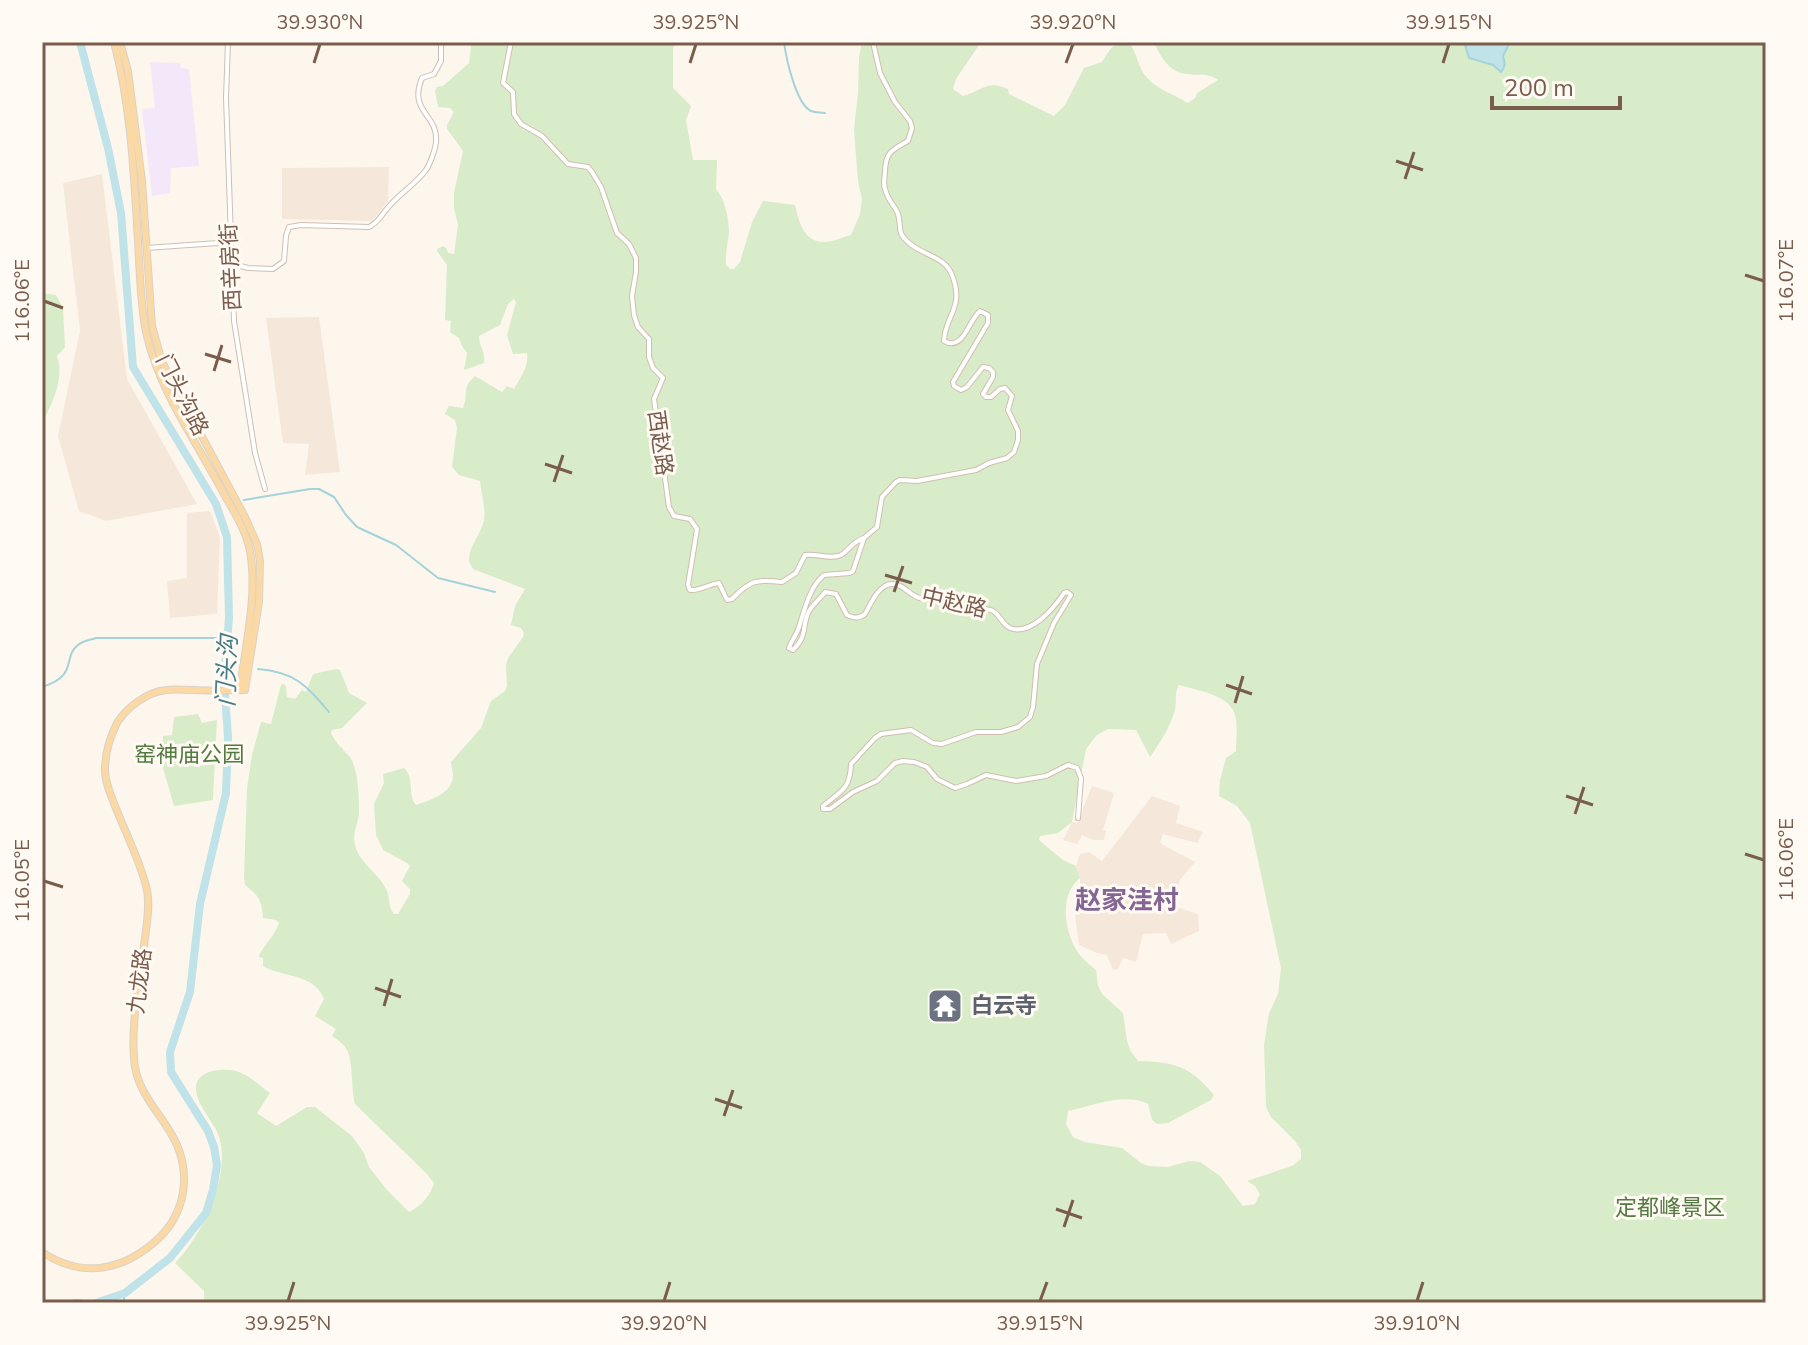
<svg xmlns="http://www.w3.org/2000/svg" width="1808" height="1345" font-family="'Nunito Sans','Noto Sans SC',sans-serif">
<rect width="100%" height="100%" fill="#fdf6ec"/>
<g fill="#f5e8da">
<polygon points="389,167 388,201 372,221 282,219 282,168"/>
<polygon points="102,174 127,379 197,504 106,521 79,511 58,436 80,331 63,183"/>
<polygon points="319,317 340,472 305,475 309,444 283,443 266,318"/>
<polygon points="210,511 220,537 217,614 170,618 167,581 187,578 187,513"/>
<polygon points="1092,786 1114,793 1103,830 1106,831 1104,840 1093,840 1082,835 1077,844 1063,840 1072,822 1077,823"/>
<polygon points="1152,796 1180,806 1176,823 1203,832 1197,843 1163,834 1160,843 1195,862 1180,880 1173,906 1198,914 1199,931 1171,944 1166,933 1143,934 1136,962 1123,958 1118,969 1113,970 1107,955 1097,953 1079,945 1075,915 1083,912 1085,905 1080,903 1080,878 1076,866 1080,854 1089,852 1102,861"/>
</g>
<polygon fill="#f3e8fa" points="150,62 180,63 181,68 189,69 199,166 171,168 170,193 152,196 142,109 155,108"/>
<g fill="#d8ecc9" fill-rule="evenodd">
<path d="M 468,42 L 675,42 L 673,49 L 673,88 L 691,106 L 686,120 L 693,160 L 717,160 L 716,189 C 725,199 729,219 729,232 C 728,243 725,253 726,265 L 730,269 L 734,269 L 740,262 L 752,222 L 763,201 L 795,205 C 799,222 804,243 825,242 C 833,242 843,237 851,235 L 860,214 L 862,199 L 858,182 L 854,130 L 858,92 L 859,57 L 862,42 L 981,42 L 956,79 L 953,89 L 963,96 C 982,91 987,79 1008,89 L 1009,94 L 1054,116 L 1065,105 L 1084,68 L 1102,62 C 1111,48 1112,42 1130,44 C 1137,54 1138,65 1144,74 C 1155,89 1172,93 1188,103 L 1195,98 L 1197,93 L 1218,80 C 1208,72 1198,76 1186,74 C 1169,72 1160,56 1154,42 L 1766,42 L 1766,1303 L 204,1303 L 204,1291 L 175,1263 C 202,1236 233,1172 218,1134 C 212,1120 198,1106 196,1091 C 193,1069 225,1067 239,1072 C 250,1076 261,1087 270,1093 L 257,1113 L 276,1126 L 307,1107 L 315,1107 L 352,1136 L 364,1153 L 369,1167 L 387,1190 L 409,1212 C 420,1207 431,1195 434,1183 L 426,1173 L 355,1104 C 351,1089 353,1059 347,1050 C 344,1044 338,1040 332,1036 L 336,1029 L 315,1016 L 324,999 C 314,973 283,978 263,966 L 263,958 L 259,957 L 259,955 C 265,945 276,933 279,923 L 276,920 L 263,918 C 262,900 258,895 245,885 L 244,877 L 247,788 L 252,755 L 261,722 L 271,724 L 281,685 L 284,684 L 286,686 L 287,697 L 295,699 L 302,690 L 306,692 L 313,674 L 336,669 L 340,670 L 349,693 L 367,703 L 342,728 L 332,730 L 331,733 C 334,738 337,744 342,748 C 342,749 350,757 350,757 C 359,772 359,797 359,814 C 358,824 352,834 355,845 C 359,863 380,874 387,891 C 391,900 387,905 394,914 L 398,914 L 410,894 L 410,889 L 402,881 L 410,866 L 407,863 L 383,850 L 376,835 L 374,804 L 384,783 L 383,774 L 404,768 C 415,778 407,794 416,805 C 430,800 452,794 453,776 C 453,771 451,767 451,762 L 481,728 L 491,701 L 505,691 L 507,686 L 506,666 L 508,658 L 523,637 L 524,633 L 521,628 L 511,625 L 515,606 L 525,589 L 473,569 L 469,562 C 468,546 481,535 484,520 C 486,510 481,491 480,481 L 459,475 L 452,467 L 457,428 L 455,420 L 445,414 L 449,406 L 463,408 C 469,394 461,388 475,376 L 502,392 L 507,386 L 514,389 C 520,378 529,367 527,353 L 513,354 L 507,335 L 516,302 L 514,299 L 508,304 L 500,325 L 479,336 C 479,346 486,352 484,363 L 464,370 L 467,353 L 462,346 L 459,338 L 450,332 L 451,321 L 445,320 L 447,265 L 437,251 L 437,249 L 443,246 L 446,248 L 448,253 L 454,254 L 458,225 L 454,208 L 454,193 L 463,151 L 447,129 L 447,125 L 454,112 L 450,108 L 438,107 L 435,91 L 437,87 L 443,86 L 469,63 L 471,47 ZM 1179,685 C 1196,690 1224,694 1233,710 C 1239,721 1236,739 1236,751 L 1226,758 L 1220,780 L 1219,796 L 1237,806 L 1250,823 L 1281,968 L 1278,994 L 1269,1013 L 1264,1045 L 1266,1107 L 1271,1117 L 1295,1141 L 1301,1150 L 1301,1159 L 1292,1166 L 1247,1181 L 1255,1186 L 1260,1194 L 1255,1204 L 1243,1206 L 1220,1176 L 1200,1162 L 1189,1161 L 1168,1167 L 1149,1166 L 1141,1163 L 1122,1148 L 1085,1142 L 1073,1137 L 1066,1124 L 1068,1111 C 1092,1106 1125,1092 1148,1104 L 1152,1120 L 1157,1124 L 1168,1123 L 1211,1100 L 1214,1095 C 1190,1066 1175,1062 1138,1061 L 1130,1050 L 1127,1040 L 1123,1013 L 1102,994 L 1098,986 L 1096,970 C 1089,964 1081,958 1077,951 C 1064,930 1059,895 1080,878 L 1076,866 L 1063,860 L 1039,840 L 1040,836 L 1058,833 L 1072,822 L 1086,749 L 1097,735 L 1108,729 L 1136,730 L 1150,757 C 1159,744 1171,726 1175,710 C 1177,701 1174,693 1179,685 Z"/>
<path d="M 42,293 L 56,295 L 63,308 L 65,347 L 57,356 C 65,378 52,404 42,423 Z"/>
<polygon points="198,714 202,723 217,720 213,800 174,806 163,768 163,736 172,735 174,717"/>
</g>
<path fill="#bfe3e8" stroke="#a5d3da" stroke-width="2" d="M 1464,42 L 1510,42 L 1503,56 C 1505,63 1506,66 1501,72 L 1493,65 L 1469,58 Z"/>
<g fill="none" stroke-linecap="round" stroke-linejoin="round">
<g stroke="#a5d3da" stroke-width="2">
<path d="M 784,42 C 786,58 796,104 811,111 C 816,113 820,112 825,113"/>
<polyline points="244,500 310,489 319,489 334,497 346,515 357,527 396,545 438,578 495,592"/>
<path d="M 258,669 C 295,672 306,685 329,712"/>
<path d="M 42,687 C 79,676 62,657 78,645 C 82,641 90,640 96,638 L 228,638"/>
<polyline points="123,1303 125,1293"/>
</g>
<g stroke="#bfe3e8" stroke-width="8">
<polyline points="80,42 108,148 121,213 133,367 216,504 227,537 229,618 224,680 228,737 226,793 200,904 190,992 170,1052 171,1072 208,1131 214,1147 217,1165 213,1190 206,1213 170,1258 125,1293 96,1303"/>
<polyline points="75,1303 79,1303"/>
</g>
<defs>
<g id="minor">
<polyline points="228,42 226,98 234,321 255,453 265,489"/>
<path d="M 511,42 L 503,83 L 513,92 L 514,114 L 521,124 L 542,136 L 568,164 L 588,167 L 592,172 L 601,187 L 617,233 L 629,244 L 636,258 L 636,272 L 632,296 L 634,315 L 638,327 L 649,339 L 649,357 L 653,368 L 663,378 L 654,399 L 669,507 L 674,516 L 690,519 L 697,529 L 688,585 L 690,590 C 700,591 709,584 719,583 L 727,600 L 732,599 C 750,580 757,579 782,582 L 796,573 L 805,555 C 816,553 831,560 841,555 C 850,550 850,543 864,538"/>
<path d="M 873,42 L 880,73 L 895,102 L 910,121 L 912,128 L 908,141 C 891,150 885,153 885,173 C 884,180 883,186 886,192 C 888,200 895,206 898,214 C 902,226 896,232 908,242 C 921,255 945,256 952,275 C 965,308 945,315 944,341 C 963,352 968,321 980,311 L 988,315 L 988,323 L 953,382 L 954,386 L 961,390 L 967,387 L 983,367 L 989,368 L 993,372 L 993,377 L 983,394 L 986,397 L 991,397 L 1000,389 L 1005,388 L 1012,396 L 1008,410 L 1018,431 L 1018,440 L 1014,452 L 1007,458 L 989,463 L 976,470 L 917,481 L 900,480 L 896,482 L 882,497 L 877,527 L 864,538 L 853,571 L 850,573 L 824,575 C 809,587 804,612 798,630 C 795,637 791,641 789,648 L 793,650 C 807,637 802,628 808,613 C 811,606 820,599 825,592 L 836,594 L 847,615 C 854,618 858,619 865,614 C 870,605 877,589 887,585 C 901,580 908,595 920,598 C 928,600 937,598 945,600 C 953,602 960,607 968,608 C 976,610 986,607 993,611 C 1000,615 1002,624 1010,628 C 1031,636 1054,608 1064,593 L 1067,592 L 1071,595 L 1054,623 L 1037,664 L 1033,707 L 1030,717 L 1018,727 L 1001,732 L 976,732 L 942,744 L 933,743 L 911,730 L 881,734 L 875,738 L 851,764 C 850,790 841,791 823,806 L 823,809 L 830,809 L 853,792 L 877,781 L 895,763 L 903,761 L 914,762 L 927,767 L 937,779 L 955,788 L 967,784 L 986,775 L 1016,781 L 1046,776 L 1068,765 L 1077,768 L 1081,778 L 1078,818"/>
<polyline points="146,248 218,243 231,245"/>
<path d="M 233,264 L 248,268 L 273,269 L 284,261 L 286,236 L 289,227 L 301,225 L 369,227 C 378,223 380,217 386,210 C 397,195 415,185 426,170 C 430,164 436,148 436,141 C 438,114 408,112 422,78 L 434,74 L 441,61 L 441,42"/>
</g>
<g id="major">
<path d="M 114,42 C 131,106 134,175 138,241 C 140,271 140,302 146,332 C 159,392 197,442 225,496 C 235,513 246,531 250,551 C 258,595 245,646 240,690"/>
<path d="M 42,1252 C 82,1279 123,1271 158,1239 C 174,1224 184,1203 184,1180 C 185,1126 137,1107 134,1059 C 131,1020 140,978 145,938 C 147,923 150,905 147,890 C 141,863 127,836 117,811 C 112,798 105,783 105,770 C 105,755 110,737 117,723 C 127,707 147,692 166,690 C 175,689 186,690 196,690 C 212,691 228,690 245,690 L 259,602 L 260,561 L 257,544 L 245,517 L 162,362 L 152,326 L 142,181 L 128,71 L 120,42"/>
</g>
</defs>
<use href="#minor" stroke="#d1beb0" stroke-width="6"/>
<use href="#major" stroke="#dad1cd" stroke-width="8"/>
<use href="#minor" stroke="#fff" stroke-width="4"/>
<use href="#major" stroke="#fbd9a5" stroke-width="6"/>
</g>
<path fill="none" stroke="#7a5c4d" stroke-width="3" d="M 314,63 L 320,44M 690,63 L 696,44M 1066,63 L 1073,44M 1443,63 L 1449,44M 1396,161 L 1423,170M 1405,179 L 1414,152M 1745,275 L 1764,281M 44,301 L 63,308M 205,354 L 231,362M 214,371 L 222,345M 545,464 L 572,473M 554,482 L 563,455M 885,575 L 912,583M 894,592 L 903,566M 1226,685 L 1252,694M 1235,703 L 1243,676M 1566,796 L 1593,805M 1575,814 L 1584,787M 1745,854 L 1764,860M 44,881 L 63,887M 375,988 L 401,997M 384,1006 L 392,979M 715,1099 L 742,1108M 724,1116 L 733,1090M 1056,1209 L 1082,1218M 1064,1227 L 1073,1200M 288,1301 L 294,1282M 664,1301 L 670,1282M 1040,1301 L 1047,1282M 1417,1301 L 1423,1282"/>
<defs>
<symbol id="temple-square" viewBox="-11 -11 22 22"><rect x="-9" y="-9" width="18" height="18" rx="4" fill="#6b7280" stroke="#fffaf3"/><path d="M0-6L5-2H3V0L6.5 2.5H4V6H1.5V3h-3V6H-4V2.5H-6.5L-3 0V-2H-5Z" fill="#fff"/></symbol>
</defs>
<g fill-rule="evenodd">
<use href="#temple-square" x="925" y="986" width="40" height="40"/>
</g>
<g text-anchor="middle" dominant-baseline="central" stroke-width="6" stroke-linejoin="round" paint-order="stroke">
<g font-size="22" fill="#7a5c4d" stroke="#fffaf3">
<text transform="translate(231 267) rotate(-93)">西辛房街</text>
<text transform="translate(182 395) rotate(63)">门头沟路</text>
<text transform="translate(660 443) rotate(82)">西赵路</text>
<text transform="translate(954 603) rotate(13)">中赵路</text>
<text transform="translate(140 981) rotate(-83)">九龙路</text>
</g>
<g font-size="22" fill="#537a41" stroke="#fffaf3">
<text x="189" y="755">窑神庙公园</text>
<text x="1670" y="1208">定都峰景区</text>
</g>
<g font-size="22" font-weight="bold" fill="#5b616d" stroke="#fffaf3" text-anchor="start">
<text x="971" y="1006">白云寺</text>
</g>
<g font-size="24" font-style="italic" fill="#437c86" stroke="#fffaf3">
<text transform="translate(227 671) rotate(-88)">门头沟</text>
</g>
<g font-size="26" font-weight="bold" fill="#846695" stroke="#fffaf3">
<text x="1127" y="900">赵家洼村</text>
</g>
</g>
<rect width="1808" height="1345" fill="none" stroke="#fffaf3" stroke-width="88"/>
<path d="M1492 96v12h128v-12" fill="none" stroke="#7a5c4d" stroke-width="4"/>
<text x="1504" y="96" font-size="24" fill="#7a5c4d" stroke="#fffaf3" stroke-width="6" paint-order="stroke">200 m</text>
<rect x="44" y="44" width="1720" height="1257" fill="none" stroke="#7a5c4d" stroke-width="3"/>
<g font-size="20" text-anchor="middle" fill="#7a5c4d">
<text x="320" y="29">39.930°N</text>
<text x="696" y="29">39.925°N</text>
<text x="1073" y="29">39.920°N</text>
<text x="1449" y="29">39.915°N</text>
<text transform="translate(1786 281) rotate(-90)" y="7">116.07°E</text>
<text transform="translate(22 301) rotate(-90)" y="7">116.06°E</text>
<text transform="translate(1786 860) rotate(-90)" y="7">116.06°E</text>
<text transform="translate(22 881) rotate(-90)" y="7">116.05°E</text>
<text x="288" y="1330">39.925°N</text>
<text x="664" y="1330">39.920°N</text>
<text x="1040" y="1330">39.915°N</text>
<text x="1417" y="1330">39.910°N</text>
</g>
</svg>
